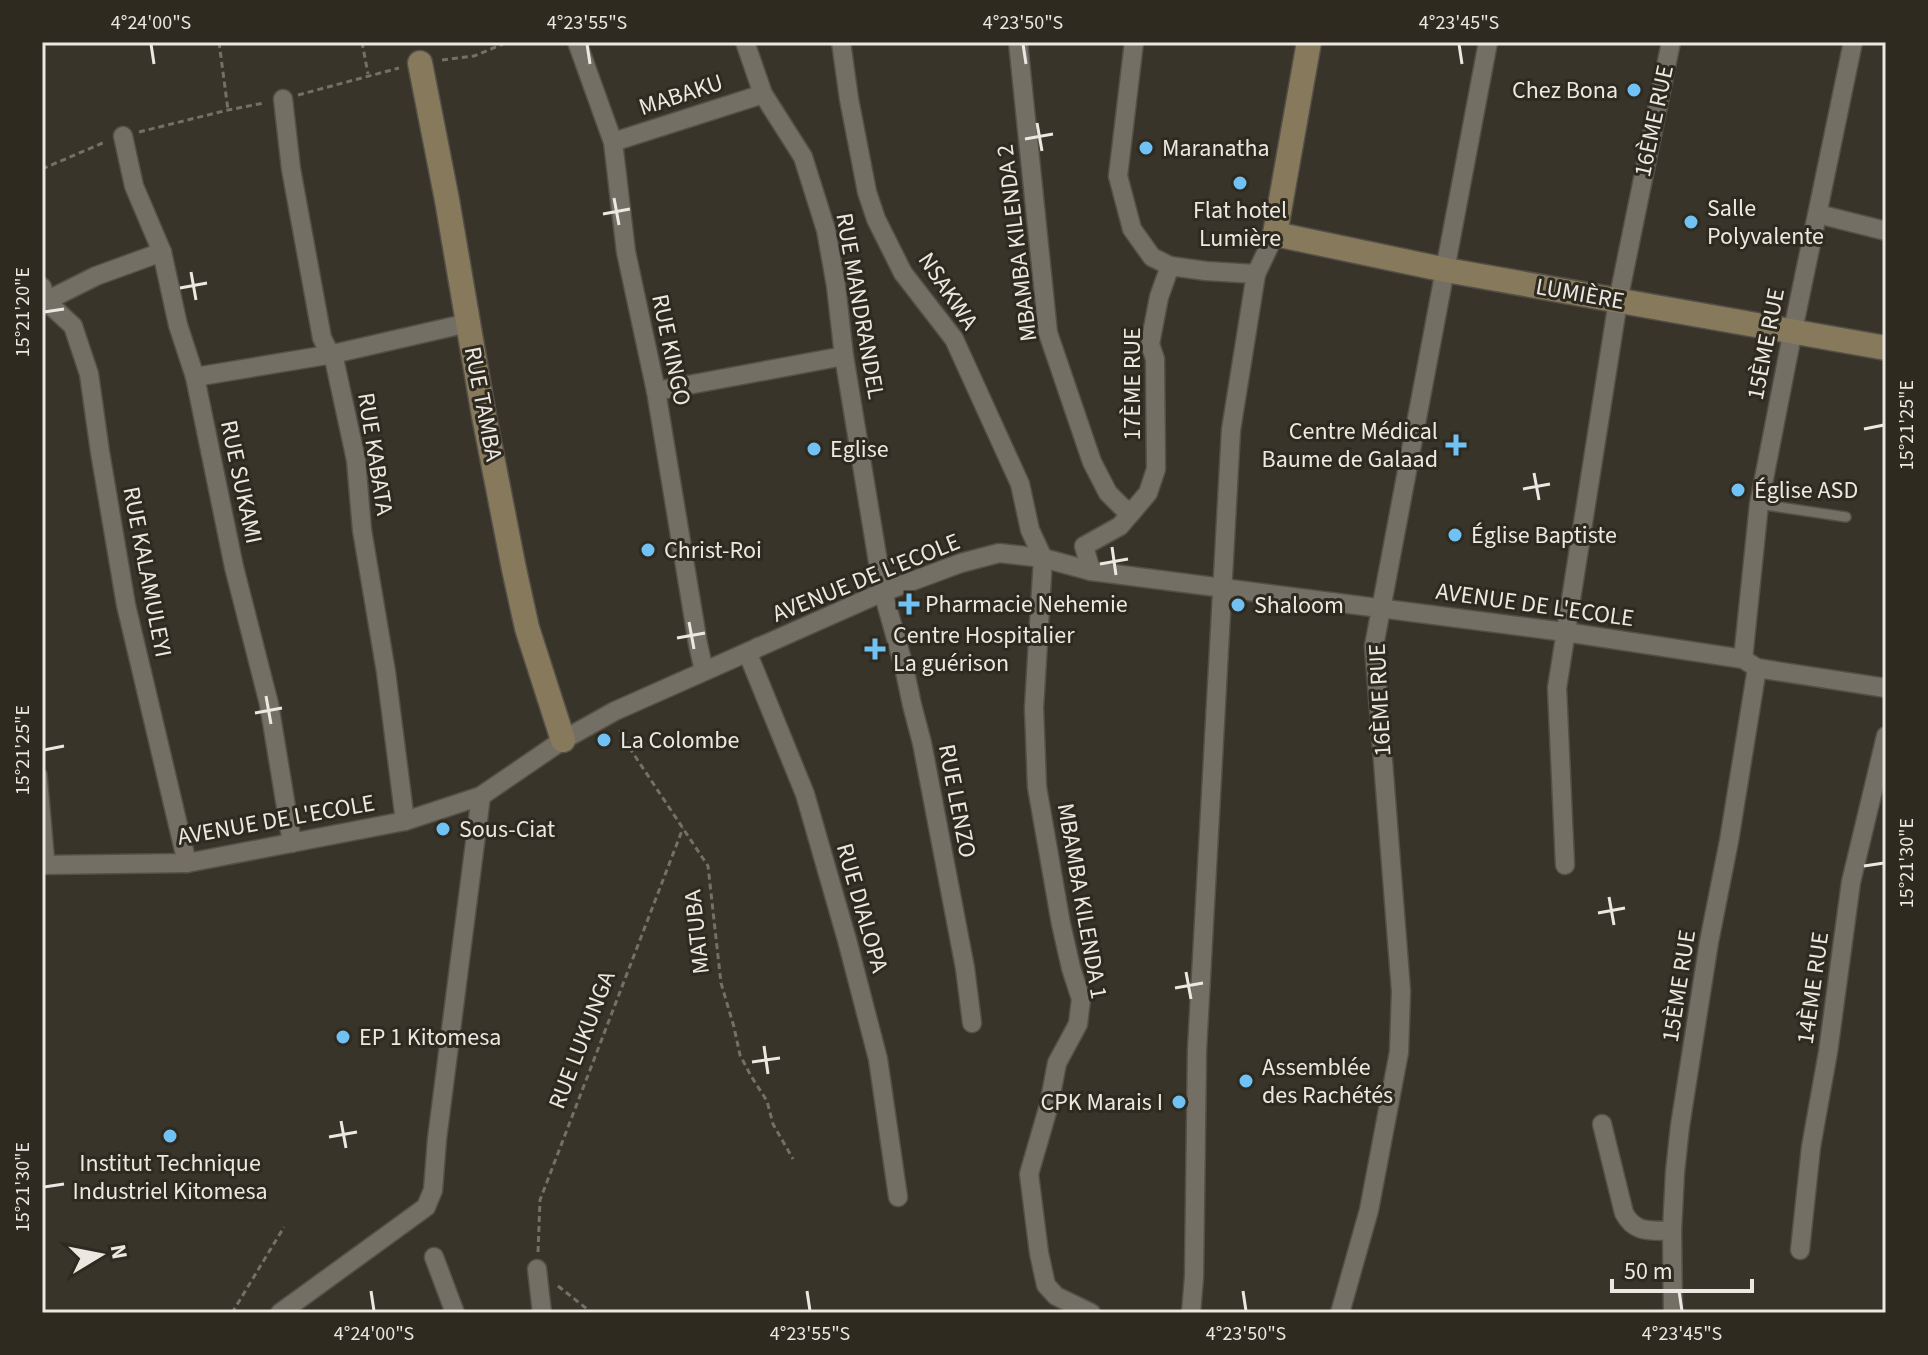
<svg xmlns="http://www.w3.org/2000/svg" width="1928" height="1355" font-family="'Source Sans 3',sans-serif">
<rect width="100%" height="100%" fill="#38342a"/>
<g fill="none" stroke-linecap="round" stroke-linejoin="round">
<defs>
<g id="lane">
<polyline points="1759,504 1846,517"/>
<polyline points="42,774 50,865"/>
</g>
<g id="street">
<polyline points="577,42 613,142 626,252 656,391 698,644 704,671"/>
<polyline points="745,42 763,94 803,157 826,230 836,286 844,356 883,592 904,667 912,705 922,743 965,968 972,1023"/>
<polyline points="841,42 849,99 867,192 876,219 903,273 954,339 1020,484 1030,530 1043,558 1034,708 1037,787 1061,924 1071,968 1081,999 1078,1024 1057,1063 1049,1105 1029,1174 1039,1253 1046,1285 1056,1296 1091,1313"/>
<polyline points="1018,42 1048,333 1092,462 1108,493 1122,507 1132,512"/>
<polyline points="283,99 291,169 322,338 327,348 333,354 356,460 362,530 386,672 405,821"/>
<polyline points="123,136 134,186 162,252 178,325 195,377 234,567 269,704 292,843"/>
<polyline points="613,142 763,94"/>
<polyline points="1818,214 1886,231"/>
<polyline points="1170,266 1206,271 1256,274"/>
<polyline points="42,287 46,301 96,276 162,252"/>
<polyline points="46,301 73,326 89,374 100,452 126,605 187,863"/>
<polyline points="195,377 333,354 468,323"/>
<polyline points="656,391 844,356"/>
<polyline points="1091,571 1084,546 1120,526 1148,493 1156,469 1155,359 1150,344 1159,297 1170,266 1152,257 1132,229 1118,176 1134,42"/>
<polyline points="758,647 748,654 805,794 847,940 878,1059 898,1197"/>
<polyline points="1743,659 1759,504 1793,330 1853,42"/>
<polyline points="42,865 187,863 405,821 481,796 563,740 615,711 883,592 961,563 999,553 1043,558 1091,571 1565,632 1743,659 1757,668 1886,688"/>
<polyline points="1565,865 1557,688 1618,301 1671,42"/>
<path d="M 1602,1124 L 1624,1213 C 1635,1234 1651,1230 1672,1231"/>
<polyline points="1800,1250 1811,1147 1828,1052 1851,882 1886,736"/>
<polyline points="434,1257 455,1313"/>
<polyline points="537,1269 542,1313"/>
<polyline points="280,1313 426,1207 433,1190 437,1139 481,796"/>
<polyline points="1191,1313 1194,1277 1197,1050 1231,430 1256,274 1275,234"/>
<polyline points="1340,1313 1369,1210 1399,1052 1401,991 1374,646 1488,42"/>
<polyline points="1673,1313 1672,1231 1675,1172 1680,1126 1709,942 1729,841 1757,668"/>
</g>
<g id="secondary">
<polyline points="1309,42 1275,234 1446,270 1886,348"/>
<polyline points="420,63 447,200 484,416 514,569 527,628 563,740"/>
</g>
</defs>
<use href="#lane" stroke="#545048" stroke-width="12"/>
<use href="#street" stroke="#545048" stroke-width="21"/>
<use href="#secondary" stroke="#545048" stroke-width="27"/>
<g stroke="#737067" stroke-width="3" stroke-dasharray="6 4" stroke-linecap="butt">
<polyline points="219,42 228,110"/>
<polyline points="362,42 368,74"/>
<polyline points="442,60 474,56 508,42"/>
<polyline points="298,95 399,68"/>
<polyline points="139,132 228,110 264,103"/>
<polyline points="42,169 105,142"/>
<polyline points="620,730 621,735 708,866 721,983 734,1027 740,1055 751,1076 767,1101 773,1124 793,1159"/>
<polyline points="538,1252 540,1200 683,828"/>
<polyline points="558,1286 592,1313"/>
<polyline points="232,1313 284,1227"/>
</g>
<use href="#lane" stroke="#746f64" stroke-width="9"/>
<use href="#street" stroke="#746f64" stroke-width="18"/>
<use href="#secondary" stroke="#877a5c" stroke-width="24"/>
</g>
<path fill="none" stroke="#ebe8e2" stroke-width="3" d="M 151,44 L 154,64M 587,44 L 590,64M 1023,44 L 1026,64M 1459,44 L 1462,64M 1037,123 L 1042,151M 1025,139 L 1053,134M 614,198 L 619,225M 603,214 L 630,209M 191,272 L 196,300M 180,288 L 207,283M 44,312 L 64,309M 1864,429 L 1884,425M 1534,473 L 1539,500M 1523,489 L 1550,484M 1112,547 L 1116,575M 1100,564 L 1128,559M 689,622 L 694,649M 677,638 L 705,633M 266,696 L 271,724M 255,713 L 282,708M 44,750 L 64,746M 1864,866 L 1884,863M 1609,897 L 1614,925M 1598,913 L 1625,908M 1186,972 L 1191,999M 1175,988 L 1203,983M 764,1046 L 768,1074M 752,1062 L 780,1058M 341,1121 L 346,1148M 329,1137 L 357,1132M 44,1187 L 64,1184M 371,1291 L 374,1311M 807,1291 L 810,1311M 1243,1291 L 1246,1311M 1679,1291 L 1682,1311"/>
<g fill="#70c2f4" stroke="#2e2a20" stroke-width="3">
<circle cx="1634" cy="90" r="8"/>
<circle cx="1146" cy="148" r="8"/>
<circle cx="1240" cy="183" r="8"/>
<circle cx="1691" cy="222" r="8"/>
<path d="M1452 433h8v8h8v8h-8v8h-8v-8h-8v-8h8z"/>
<circle cx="814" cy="449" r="8"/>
<circle cx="1738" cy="490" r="8"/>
<circle cx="1455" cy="535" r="8"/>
<circle cx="648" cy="550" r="8"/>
<path d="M905 592h8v8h8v8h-8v8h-8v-8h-8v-8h8z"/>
<circle cx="1238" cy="605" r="8"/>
<path d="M871 637h8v8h8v8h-8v8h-8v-8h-8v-8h8z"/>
<circle cx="604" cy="740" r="8"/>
<circle cx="443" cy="829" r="8"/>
<circle cx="343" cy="1037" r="8"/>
<circle cx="1246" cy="1081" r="8"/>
<circle cx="1179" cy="1102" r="8"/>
<circle cx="170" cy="1136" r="8"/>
</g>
<g text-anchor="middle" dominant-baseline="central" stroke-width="6" stroke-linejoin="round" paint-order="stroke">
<g font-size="24" fill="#ebe8e2" stroke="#2e2a20" text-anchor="start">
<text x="1618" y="90" text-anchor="end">Chez Bona</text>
<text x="1162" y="148">Maranatha</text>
<text x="1707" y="208">Salle<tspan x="1707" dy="28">Polyvalente</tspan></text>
<text x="1240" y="210" text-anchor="middle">Flat hotel<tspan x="1240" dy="28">Lumière</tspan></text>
<text x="1438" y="431" text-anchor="end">Centre Médical<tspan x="1438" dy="28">Baume de Galaad</tspan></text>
<text x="830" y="449">Eglise</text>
<text x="1754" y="490">Église ASD</text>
<text x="1471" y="535">Église Baptiste</text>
<text x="664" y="550">Christ-Roi</text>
<text x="925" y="604">Pharmacie Nehemie</text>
<text x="1254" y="605">Shaloom</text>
<text x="893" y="635">Centre Hospitalier<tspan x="893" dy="28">La guérison</tspan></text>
<text x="620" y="740">La Colombe</text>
<text x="459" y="829">Sous-Ciat</text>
<text x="359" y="1037">EP 1 Kitomesa</text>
<text x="1262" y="1067">Assemblée<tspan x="1262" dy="28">des Rachétés</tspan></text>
<text x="1163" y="1102" text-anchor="end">CPK Marais I</text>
<text x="170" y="1163" text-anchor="middle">Institut Technique<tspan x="170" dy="28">Industriel Kitomesa</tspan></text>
</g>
<g font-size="24" fill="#ebe8e2" stroke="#2e2a20">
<text transform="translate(681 95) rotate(-18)">MABAKU</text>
<text transform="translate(1654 121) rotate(-78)">16ÈME RUE</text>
<text transform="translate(1017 243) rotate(-97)">MBAMBA KILENDA 2</text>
<text transform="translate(948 291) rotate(56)">NSAKWA</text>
<text transform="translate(1580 294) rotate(10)">LUMIÈRE</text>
<text transform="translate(860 306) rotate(80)">RUE MANDRANDEL</text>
<text transform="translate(1766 344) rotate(-79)">15ÈME RUE</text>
<text transform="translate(671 350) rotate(78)">RUE KINGO</text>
<text transform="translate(1132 384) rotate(-90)">17ÈME RUE</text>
<text transform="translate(483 404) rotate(79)">RUE TAMBA</text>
<text transform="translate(375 454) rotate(81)">RUE KABATA</text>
<text transform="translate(241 482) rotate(78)">RUE SUKAMI</text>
<text transform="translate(147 572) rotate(79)">RUE KALAMULEYI</text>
<text transform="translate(866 578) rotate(-22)">AVENUE DE L'ECOLE</text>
<text transform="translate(1535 605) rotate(8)">AVENUE DE L'ECOLE</text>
<text transform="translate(1380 700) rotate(-93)">16ÈME RUE</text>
<text transform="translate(957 801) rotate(79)">RUE LENZO</text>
<text transform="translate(276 820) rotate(-10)">AVENUE DE L'ECOLE</text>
<text transform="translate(1082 901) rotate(80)">MBAMBA KILENDA 1</text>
<text transform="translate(862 908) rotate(74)">RUE DIALOPA</text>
<text transform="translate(697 932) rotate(-96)">MATUBA</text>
<text transform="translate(1679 986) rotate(-81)">15ÈME RUE</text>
<text transform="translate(1813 988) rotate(-82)">14ÈME RUE</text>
<text transform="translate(582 1040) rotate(-69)">RUE LUKUNGA</text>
</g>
</g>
<rect width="1928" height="1355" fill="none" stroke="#2e2a20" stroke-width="88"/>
<g transform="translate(100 1255) rotate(80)" stroke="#2e2a20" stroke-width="6" paint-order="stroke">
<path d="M0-6L14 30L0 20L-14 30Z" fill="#ebe8e2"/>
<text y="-12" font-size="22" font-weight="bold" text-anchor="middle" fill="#ebe8e2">N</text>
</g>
<path d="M1612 1279v12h140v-12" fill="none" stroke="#ebe8e2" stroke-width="4"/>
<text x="1624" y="1279" font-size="24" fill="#ebe8e2" stroke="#2e2a20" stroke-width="6" paint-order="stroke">50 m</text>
<rect x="44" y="44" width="1840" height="1267" fill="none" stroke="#ebe8e2" stroke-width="3"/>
<g font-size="20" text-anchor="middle" fill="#ebe8e2">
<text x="151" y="29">4°24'00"S</text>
<text x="587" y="29">4°23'55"S</text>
<text x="1023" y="29">4°23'50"S</text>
<text x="1459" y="29">4°23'45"S</text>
<text transform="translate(22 312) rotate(-90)" y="7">15°21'20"E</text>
<text transform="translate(1906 425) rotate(-90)" y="7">15°21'25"E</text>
<text transform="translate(22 750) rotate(-90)" y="7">15°21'25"E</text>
<text transform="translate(1906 863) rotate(-90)" y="7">15°21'30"E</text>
<text transform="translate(22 1187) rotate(-90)" y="7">15°21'30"E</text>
<text x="374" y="1340">4°24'00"S</text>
<text x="810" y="1340">4°23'55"S</text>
<text x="1246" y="1340">4°23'50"S</text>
<text x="1682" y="1340">4°23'45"S</text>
</g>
</svg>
